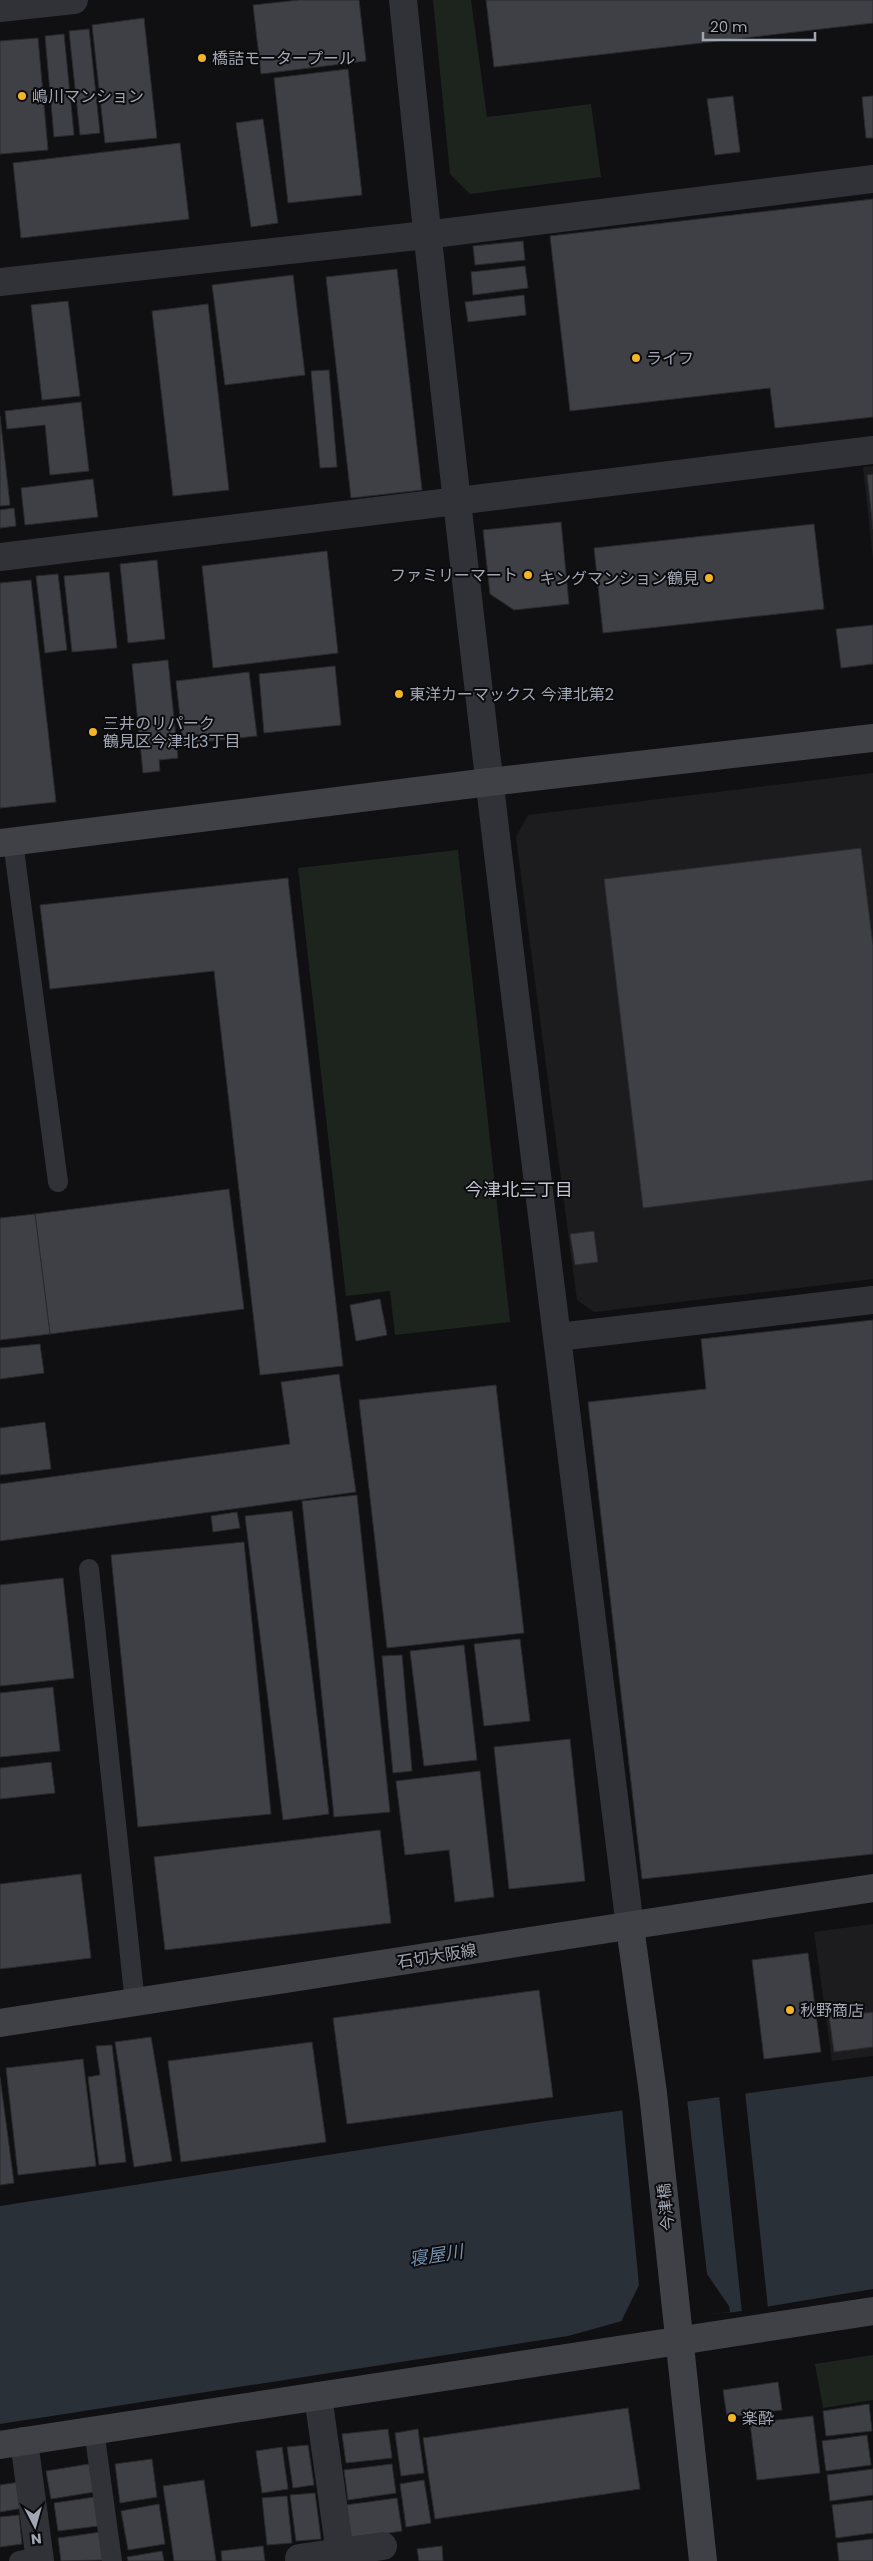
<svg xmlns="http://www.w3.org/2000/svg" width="873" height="2561" font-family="Poppins,'Noto Sans JP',sans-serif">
<rect width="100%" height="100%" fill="#101012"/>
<g fill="#1c1c1f">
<polygon points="873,466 873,559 863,467"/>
<polygon points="873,773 873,1279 594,1312 577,1300 516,837 528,815"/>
<polygon points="873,1924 873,2056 832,2061 814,1932"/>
</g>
<g fill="#1d241e">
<polygon points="433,0 471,0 487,117 591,104 601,177 470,194 450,174"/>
<polygon points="458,850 510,1322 395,1335 390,1291 346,1296 298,868"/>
<polygon points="873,2355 873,2400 823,2408 815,2364"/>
</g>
<polygon fill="#293037" points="873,2076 873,2289 735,2312 622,2321 568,2336 0,2424 0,2206 545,2121"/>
<g fill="#101012">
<polygon points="745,2091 768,2308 742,2313 719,2095"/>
<polygon points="687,2099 707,2274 729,2306 730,2312 620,2324 639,2285 622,2108"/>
</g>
<g fill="#3f4045" stroke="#2a2a2e">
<polygon points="299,0 359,0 366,61 261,74 253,5"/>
<polygon points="486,0 873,0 873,23 494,67"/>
<polygon points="144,18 157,138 105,143 92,25"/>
<polygon points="89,29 100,133 80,135 69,31"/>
<polygon points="64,34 74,135 54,137 45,36"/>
<polygon points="38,38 48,150 0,154 0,41"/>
<polygon points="348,69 362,195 288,203 274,78"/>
<polygon points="733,96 740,152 715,155 707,99"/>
<polygon points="873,96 873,138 866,138 862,97"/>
<polygon points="263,119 278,223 251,227 236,123"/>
<polygon points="180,143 189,219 21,238 13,163"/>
<polygon points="873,199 873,417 775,428 770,388 570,411 550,236"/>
<polygon points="523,241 525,260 475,265 473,246"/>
<polygon points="525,266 528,288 473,295 471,272"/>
<polygon points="397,269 422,490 351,498 326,277"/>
<polygon points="293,275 305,375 225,385 212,285"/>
<polygon points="524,295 526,315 468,322 465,302"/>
<polygon points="68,301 80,396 42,400 31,305"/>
<polygon points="208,304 229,490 173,496 152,311"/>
<polygon points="329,370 337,467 320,468 311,371"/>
<polygon points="81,402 89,471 50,475 45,425 7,429 5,411"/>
<polygon points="0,416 10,505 0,506"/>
<polygon points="873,474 873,529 867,475"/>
<polygon points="93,479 98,517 25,525 21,488"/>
<polygon points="14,508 16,526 0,528 0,510"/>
<polygon points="561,522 569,604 514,610 490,594 483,530"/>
<polygon points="814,524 824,609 603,633 594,548"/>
<polygon points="327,551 338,653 213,668 202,566"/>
<polygon points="157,560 165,639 128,643 120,564"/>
<polygon points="109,572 117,648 72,652 64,576"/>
<polygon points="58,574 67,650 45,653 36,576"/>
<polygon points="31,580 56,802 0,808 0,583"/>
<polygon points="873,625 873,664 841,668 836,629"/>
<polygon points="168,660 178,758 159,760 160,771 143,773 132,664"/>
<polygon points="335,666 341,725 264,733 259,674"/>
<polygon points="249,672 257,736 183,744 176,681"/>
<polygon points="861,848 873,945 873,1180 643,1208 604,879"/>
<polygon points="288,878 343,1366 260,1375 214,971 50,989 40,905"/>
<polygon points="229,1189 244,1309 50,1334 35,1214"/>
<polygon points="35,1214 50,1334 0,1340 0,1218"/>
<polygon points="594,1231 598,1262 575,1265 570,1234"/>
<polygon points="380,1299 387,1335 356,1341 350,1305"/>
<polygon points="873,1320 873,1854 642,1879 588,1402 706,1389 701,1339"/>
<polygon points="40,1344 44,1373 0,1379 0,1348"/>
<polygon points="339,1374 356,1492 0,1541 0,1484 290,1444 281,1382"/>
<polygon points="496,1385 524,1633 387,1648 359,1400"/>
<polygon points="45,1422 51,1469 0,1475 0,1428"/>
<polygon points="357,1495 390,1812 334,1817 302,1501"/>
<polygon points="292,1511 329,1814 283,1820 245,1516"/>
<polygon points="237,1512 240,1528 213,1532 211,1516"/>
<polygon points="244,1542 271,1814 138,1827 111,1555"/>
<polygon points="63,1578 74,1678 0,1686 0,1585"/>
<polygon points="520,1639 530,1721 484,1726 474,1644"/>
<polygon points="464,1645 477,1760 424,1766 410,1651"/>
<polygon points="402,1655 412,1771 393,1773 382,1656"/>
<polygon points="53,1687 60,1751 0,1757 0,1693"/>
<polygon points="570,1739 585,1881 509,1889 494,1747"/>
<polygon points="51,1762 55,1793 0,1799 0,1768"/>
<polygon points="480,1771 494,1897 455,1902 449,1850 405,1855 396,1781"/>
<polygon points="380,1830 391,1923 165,1950 154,1857"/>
<polygon points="81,1874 91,1958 0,1969 0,1884"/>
<polygon points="808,1953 821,2052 764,2059 752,1960"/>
<polygon points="539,1990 553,2097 347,2124 333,2018"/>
<polygon points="873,2012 873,2047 834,2052 829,2017"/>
<polygon points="151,2037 172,2161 134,2167 115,2042"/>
<polygon points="312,2042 326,2142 181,2162 168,2061"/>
<polygon points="112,2045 126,2162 99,2165 88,2077 100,2075 96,2046"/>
<polygon points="83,2059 96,2166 18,2175 6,2068"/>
<polygon points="0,2077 14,2183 0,2185"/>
<polygon points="778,2382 782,2410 727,2417 723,2390"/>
<polygon points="869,2404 872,2431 826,2436 823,2411"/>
<polygon points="628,2408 640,2489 435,2519 423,2438"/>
<polygon points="813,2416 820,2473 757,2480 750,2423"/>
<polygon points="388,2429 392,2458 346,2463 342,2434"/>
<polygon points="418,2429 424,2473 401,2476 395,2433"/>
<polygon points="867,2435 871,2465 826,2471 822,2441"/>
<polygon points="308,2445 314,2485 293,2488 287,2447"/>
<polygon points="282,2447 288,2489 262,2493 256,2451"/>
<polygon points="152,2459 157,2497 120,2503 115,2464"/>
<polygon points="89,2464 94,2492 51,2499 46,2471"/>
<polygon points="392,2464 396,2493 348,2500 344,2470"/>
<polygon points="873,2469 873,2495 830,2501 827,2475"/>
<polygon points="204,2480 216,2561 174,2561 163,2486"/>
<polygon points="424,2480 431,2523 406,2527 400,2484"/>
<polygon points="20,2482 23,2508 0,2512 0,2485"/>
<polygon points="315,2493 321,2539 296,2541 290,2495"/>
<polygon points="287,2496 292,2543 267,2545 262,2498"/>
<polygon points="95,2497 98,2526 58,2531 54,2503"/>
<polygon points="397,2498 402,2531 351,2539 346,2505"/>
<polygon points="873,2500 873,2533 836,2538 832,2505"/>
<polygon points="159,2504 165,2544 128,2550 121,2511"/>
<polygon points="19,2515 22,2544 0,2547 0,2517"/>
<polygon points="101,2532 104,2560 61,2561 58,2538"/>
<polygon points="873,2539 873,2561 839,2561 837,2543"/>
<polygon points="263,2546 265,2561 222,2561 221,2551"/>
<polygon points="442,2546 443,2561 419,2561 417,2549"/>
<polygon points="162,2551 164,2561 128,2561 127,2557"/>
</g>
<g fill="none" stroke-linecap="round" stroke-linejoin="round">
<g stroke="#313237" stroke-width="20">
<polyline points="13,842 58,1182"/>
<polyline points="89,1569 135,2003"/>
<polyline points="94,2430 112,2561"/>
<polyline points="19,2561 40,2557"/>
</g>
<g stroke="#313237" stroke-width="28">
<path d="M 403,0 C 468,643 551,1285 630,1927"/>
<polyline points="0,8 74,0"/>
<polyline points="0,282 426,235 873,179"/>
<polyline points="0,557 873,450"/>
<polyline points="558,1337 873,1300"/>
<polyline points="318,2396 340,2553"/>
<polyline points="24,2441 40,2561"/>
<polyline points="299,2558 383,2546"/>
</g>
<g stroke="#3f4147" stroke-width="28">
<polyline points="0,843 489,782 873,738"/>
<polyline points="630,1927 653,2093 703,2561"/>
<polyline points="0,2023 873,1888"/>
<polyline points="0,2445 873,2311"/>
</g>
</g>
<g fill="#f3b527" stroke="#0b0b0d" stroke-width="2">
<circle cx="202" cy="58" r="5"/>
<circle cx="22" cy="96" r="5"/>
<circle cx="636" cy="358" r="5"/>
<circle cx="528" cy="575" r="5"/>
<circle cx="709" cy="578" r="5"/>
<circle cx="399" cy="694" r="5"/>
<circle cx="93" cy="732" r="5"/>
<circle cx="790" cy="2010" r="5"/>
<circle cx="732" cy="2418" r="5"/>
</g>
<g text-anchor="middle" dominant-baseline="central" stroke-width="4" stroke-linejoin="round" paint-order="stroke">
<g font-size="16" fill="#a1a6b3" stroke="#0b0b0d" text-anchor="start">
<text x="212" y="58">橋詰モータープール</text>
<text x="32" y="96">嶋川マンション</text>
<text x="646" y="358">ライフ</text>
<text x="518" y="575" text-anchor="end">ファミリーマート</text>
<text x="699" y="578" text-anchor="end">キングマンション鶴見</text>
<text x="409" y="694">東洋カーマックス 今津北第2</text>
<text x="103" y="723">三井のリパーク<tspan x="103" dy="18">鶴見区今津北3丁目</tspan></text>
<text x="800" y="2010">秋野商店</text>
<text x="742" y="2418">楽酔</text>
</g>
<g font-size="16" fill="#a1a6b3" stroke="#0b0b0d">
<text transform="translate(437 1956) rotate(-9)">石切大阪線</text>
<text transform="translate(666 2207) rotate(-96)">今津橋</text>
</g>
<g font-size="18" fill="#c2c5cf" stroke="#0b0b0d">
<text x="519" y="1189">今津北三丁目</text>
</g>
<g font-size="18" font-style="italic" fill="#7793af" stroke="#0b0b0d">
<text transform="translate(436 2255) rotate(-9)">寝屋川</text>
</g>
</g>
<g transform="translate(35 2526) rotate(174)" stroke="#0b0b0d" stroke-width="4" paint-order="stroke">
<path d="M0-4L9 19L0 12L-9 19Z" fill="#a1a6b3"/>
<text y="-8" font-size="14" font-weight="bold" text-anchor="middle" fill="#a1a6b3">N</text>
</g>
<path d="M703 32v8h112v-8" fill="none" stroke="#a1a6b3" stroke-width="2.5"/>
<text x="710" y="32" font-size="15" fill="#a1a6b3" stroke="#0b0b0d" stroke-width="4" paint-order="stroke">20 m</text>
</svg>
